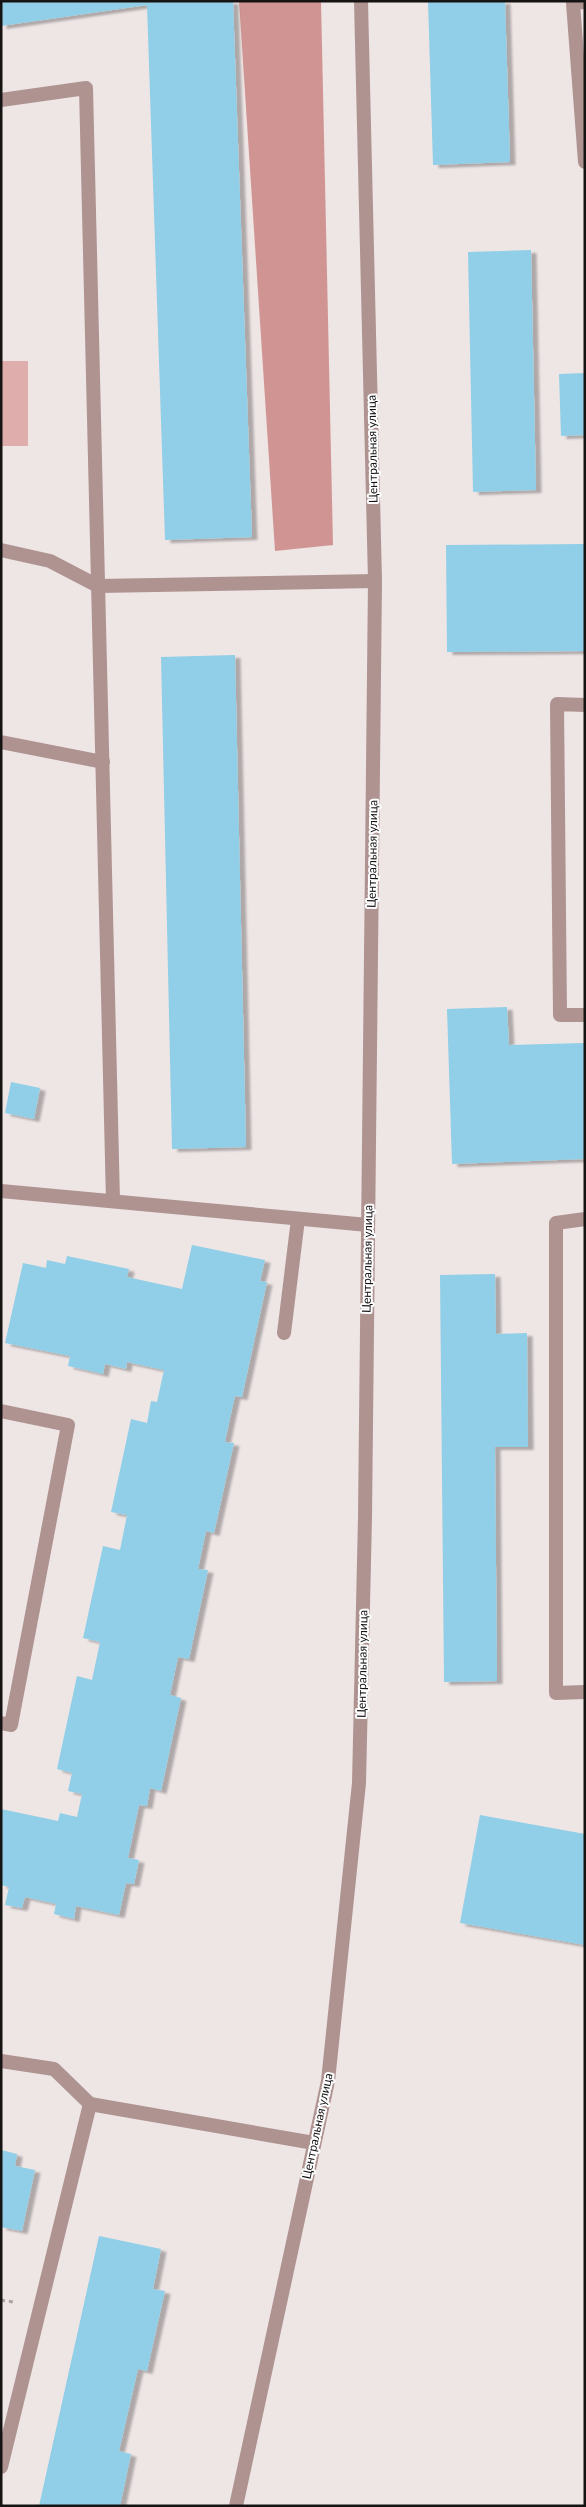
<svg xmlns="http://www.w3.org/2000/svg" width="586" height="2507" font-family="Lato,sans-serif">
<defs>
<filter id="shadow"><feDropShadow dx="5.5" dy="3" stdDeviation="1" flood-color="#0004"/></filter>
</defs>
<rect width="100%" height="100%" fill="#eee5e5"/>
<rect fill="#dfaeac" x="1" y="361" width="27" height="85"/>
<polygon fill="#d09593" points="239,1 321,1 333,545 275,551"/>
<g fill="#90cfe7" filter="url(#shadow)">
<polygon points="1,1 233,1 252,537 165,540 147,5 1,26"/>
<polygon points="428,1 505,1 510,162 433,165"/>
<polygon points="531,250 536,490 473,492 468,252"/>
<polygon points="585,373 585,435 561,436 559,374"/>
<polygon points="585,544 585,651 447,652 446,545"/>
<polygon points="235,655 246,1147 172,1149 161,657"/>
<polygon points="507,1007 509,1045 585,1043 585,1159 452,1164 447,1009"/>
<polygon points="11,1082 40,1088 34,1119 5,1113"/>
<polygon points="192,1245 265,1260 260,1281 267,1282 242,1397 235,1396 230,1418 225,1442 234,1443 214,1533 206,1531 198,1569 208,1570 189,1659 178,1657 170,1695 181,1698 161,1791 150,1788 147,1806 139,1805 128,1858 139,1860 134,1884 126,1883 119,1915 76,1906 74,1919 54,1914 56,1904 25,1897 22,1908 5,1905 9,1887 1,1885 1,1809 58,1821 60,1813 77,1817 82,1794 68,1791 72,1773 57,1769 77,1676 92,1680 100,1642 83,1638 103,1546 120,1550 127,1515 111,1512 131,1419 147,1423 151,1401 157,1402 164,1370 127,1362 126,1369 105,1364 103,1374 68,1366 70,1356 5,1343 23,1263 46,1268 47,1260 65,1264 67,1256 129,1269 127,1277 182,1289"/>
<polygon points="495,1274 496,1334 527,1333 528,1447 495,1447 497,1681 444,1682 440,1275"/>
<polygon points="480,1815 585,1834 585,1945 460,1923"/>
<polygon points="1,2150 17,2154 15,2166 35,2170 22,2231 1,2227"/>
<polygon points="99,2236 161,2249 153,2289 165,2291 147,2371 138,2369 119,2451 131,2454 120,2506 39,2506"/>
</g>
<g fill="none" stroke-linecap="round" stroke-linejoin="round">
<polyline stroke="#aba3a3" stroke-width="3" stroke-dasharray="4 4" stroke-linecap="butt" points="1,2300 13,2302"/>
<g stroke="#ae9391" stroke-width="14">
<polyline points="585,2 573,3 585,162"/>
<polyline points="1,100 86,88 113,1201"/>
<polyline points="1,550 50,561 98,586 375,581"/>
<polyline points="585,705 557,704 560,1015 585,1015"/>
<polyline points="1,742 103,762"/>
<polyline points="1,1191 368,1225"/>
<polyline points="585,1219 556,1223 556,1693 585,1692"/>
<polyline points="284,1333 298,1219"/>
<polyline points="1,1411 68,1425 11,1725 1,1723"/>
<polyline points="1,2061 54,2069 90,2104"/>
<polyline points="1,2467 90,2104 314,2143"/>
</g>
<polyline stroke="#ae9391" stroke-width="14" points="236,2506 328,2081 359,1783 365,1517 375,581 361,1"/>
</g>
<g text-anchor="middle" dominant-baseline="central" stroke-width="4" stroke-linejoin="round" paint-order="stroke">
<g font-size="12" fill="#161313" stroke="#fff">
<text transform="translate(372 449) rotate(-91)">Центральная улица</text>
<text transform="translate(372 854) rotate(-89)">Центральная улица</text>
<text transform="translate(367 1259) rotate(-89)">Центральная улица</text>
<text transform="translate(362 1664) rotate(-89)">Центральная улица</text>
<text transform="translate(317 2126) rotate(-78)">Центральная улица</text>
</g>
</g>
<rect width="586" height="2507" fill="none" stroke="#161313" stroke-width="5"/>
</svg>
